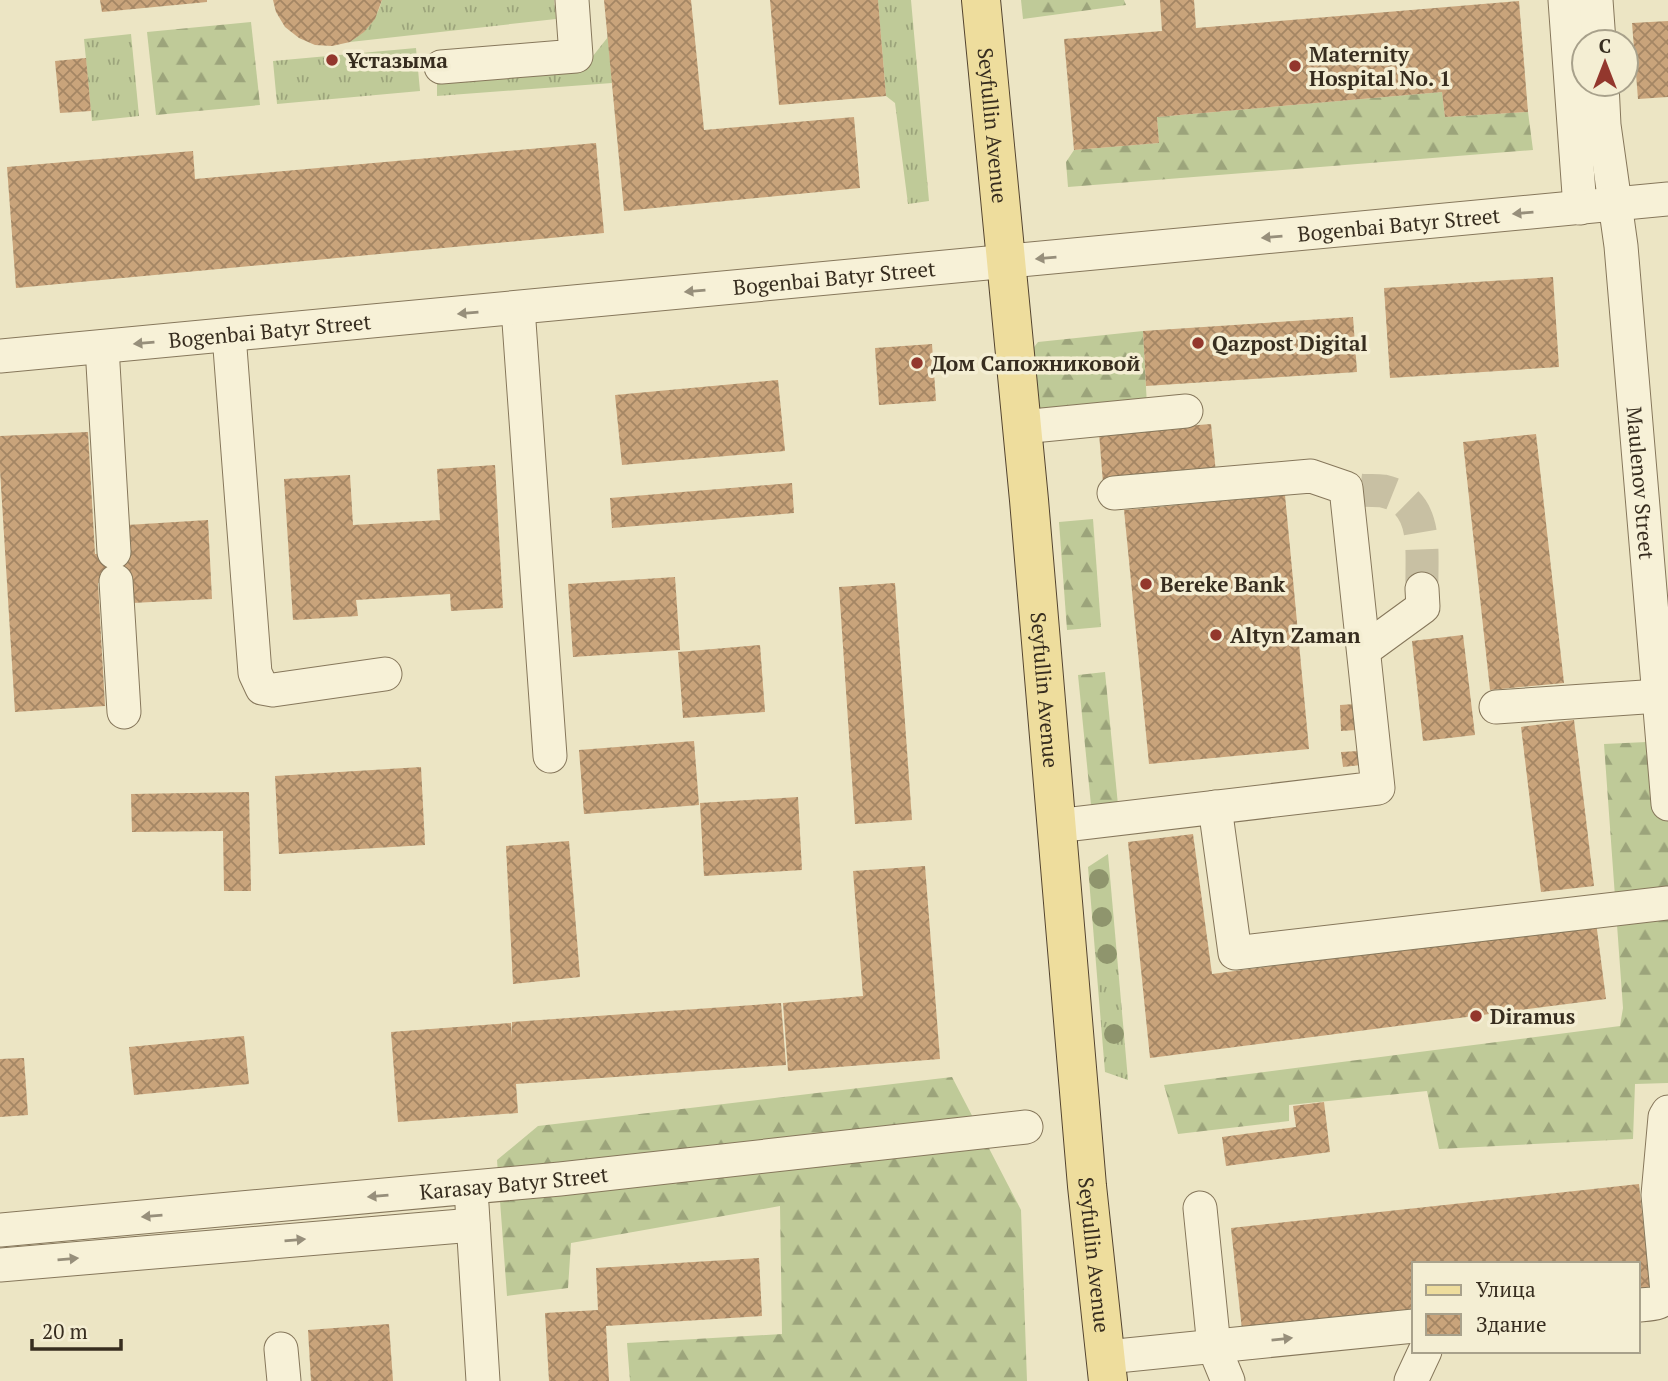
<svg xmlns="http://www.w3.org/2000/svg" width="1668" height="1381" font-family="'PT Serif',serif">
<defs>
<pattern id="grass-tufts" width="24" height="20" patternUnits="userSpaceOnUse" patternTransform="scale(1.75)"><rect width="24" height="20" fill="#bfca98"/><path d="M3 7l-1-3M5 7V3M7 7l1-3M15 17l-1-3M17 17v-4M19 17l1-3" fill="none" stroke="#9ca47b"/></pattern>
<pattern id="forest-firs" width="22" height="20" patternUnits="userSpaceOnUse" patternTransform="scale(1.75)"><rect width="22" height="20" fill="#bfca98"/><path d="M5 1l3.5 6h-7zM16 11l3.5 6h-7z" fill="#9ca47b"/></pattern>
<pattern id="building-cross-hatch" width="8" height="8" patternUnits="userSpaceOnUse" patternTransform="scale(1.75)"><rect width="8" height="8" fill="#c9a47b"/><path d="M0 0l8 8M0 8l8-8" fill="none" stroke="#a48664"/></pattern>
</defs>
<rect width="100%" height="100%" fill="#ece5c4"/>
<g fill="url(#grass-tufts)">
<path d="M 382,0 L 554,0 L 556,19 L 350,42 C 366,31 377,20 382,0 Z"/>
<polygon points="878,0 911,0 929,201 908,204 895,103 886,96"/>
<polygon points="131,34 139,116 92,121 84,39"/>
<polygon points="608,37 612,83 437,96 437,80 585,66"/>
<polygon points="416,48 420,91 277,104 273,61"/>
<polygon points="1108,854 1128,1080 1105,1072 1088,867"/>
</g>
<g fill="url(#forest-firs)">
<polygon points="1021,0 1124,0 1126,5 1023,19"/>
<polygon points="251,22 260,105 156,115 147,32"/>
<polygon points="1442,92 1445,117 1528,112 1533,150 1068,187 1066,162 1074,150 1159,143 1157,117"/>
<polygon points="1143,331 1147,406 1033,417 1028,355 1038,342"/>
<polygon points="1093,519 1101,627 1067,630 1059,522"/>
<polygon points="1105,672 1118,805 1091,805 1078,675"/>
<polygon points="1668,741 1668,1083 1635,1084 1633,1139 1439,1149 1427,1091 1289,1105 1289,1121 1178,1134 1164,1085 1620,1026 1623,1008 1604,744"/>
<polygon points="952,1077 1021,1210 1027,1381 630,1381 627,1343 782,1334 780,1206 571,1243 568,1288 507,1296 497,1160 538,1126"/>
</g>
<g fill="url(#building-cross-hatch)">
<polygon points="100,0 207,0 207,2 102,12"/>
<polygon points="273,0 382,0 375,19 364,32 350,42 332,46 315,45 299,38 285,27 276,12"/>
<polygon points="604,0 691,0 704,130 854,117 860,188 624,211"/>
<polygon points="770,0 878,0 886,96 779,105"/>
<polygon points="1160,0 1194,0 1196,28 1519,1 1528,112 1445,117 1442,92 1157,117 1159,143 1074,150 1064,39 1162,31"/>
<polygon points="1668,21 1668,97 1638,99 1632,23"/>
<polygon points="86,58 91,111 60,113 55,61"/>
<polygon points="596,143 604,233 16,288 7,167 193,151 195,179"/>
<polygon points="1553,277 1559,367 1390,378 1384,288"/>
<polygon points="1353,317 1357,372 1146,386 1143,331"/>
<polygon points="932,344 936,401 879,405 875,348"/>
<polygon points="778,380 785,451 622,465 615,395"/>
<polygon points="1211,424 1216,473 1103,483 1099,433"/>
<polygon points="88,432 95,554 114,552 127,525 208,520 212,599 132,603 130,581 98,583 105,706 15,712 0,470 0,436"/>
<polygon points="1536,434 1564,683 1490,690 1463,442"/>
<polygon points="495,465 503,608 451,611 450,594 356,600 358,616 293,620 284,479 350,475 353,525 440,520 437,469"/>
<polygon points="792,483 794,513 612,528 610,498"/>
<polygon points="1285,495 1309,749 1149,764 1124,510"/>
<polygon points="675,577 680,650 573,657 568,584"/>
<polygon points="895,583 912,820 855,824 839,587"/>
<polygon points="1463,635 1475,735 1423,741 1412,641"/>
<polygon points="760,645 765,712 683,718 678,652"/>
<polygon points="1355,704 1356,730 1341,731 1340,705"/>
<polygon points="1574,720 1594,886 1541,892 1521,727"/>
<polygon points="694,741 699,805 584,814 579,750"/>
<polygon points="1359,751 1361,765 1343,767 1341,752"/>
<polygon points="421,767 425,845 279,854 275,776"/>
<polygon points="249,792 251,891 224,891 223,831 132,832 131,794"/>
<polygon points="798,797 802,870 704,876 700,803"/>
<polygon points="1193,834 1212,974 1596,922 1606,999 1150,1058 1128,842"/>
<polygon points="569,841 580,977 513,984 506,846"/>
<polygon points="925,866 940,1059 788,1071 783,1003 863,996 853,871"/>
<polygon points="781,1003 786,1065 516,1084 518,1113 398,1122 391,1032 511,1023 512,1038 512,1022"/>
<polygon points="244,1036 249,1084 134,1095 129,1047"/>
<polygon points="24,1058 28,1115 0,1117 0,1059"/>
<polygon points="1324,1102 1330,1152 1226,1166 1222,1137 1296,1127 1293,1106"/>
<polygon points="1639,1184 1651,1294 1638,1296 1638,1264 1414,1264 1414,1320 1243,1339 1231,1228"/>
<polygon points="759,1258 762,1316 606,1326 609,1381 549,1381 545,1313 598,1310 596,1268"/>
<polygon points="389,1324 393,1381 311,1381 308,1330"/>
</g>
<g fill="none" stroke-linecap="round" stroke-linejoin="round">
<path stroke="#c8c0a3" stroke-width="33" stroke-dasharray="33 17" stroke-linecap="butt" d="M 1360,490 C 1368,491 1376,490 1383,491 C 1430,501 1421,551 1422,589"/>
<defs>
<g id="minor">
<polyline points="1565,0 1580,208"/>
<polyline points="1596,0 1599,42"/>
<polyline points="441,67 576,56 572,0"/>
<path id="s1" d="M 1602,84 L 1604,125 L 1621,246 L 1668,804"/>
<polyline points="518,308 550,756"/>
<polyline points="229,335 255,673 262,688 273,690 385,674"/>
<polyline points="102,347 114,552"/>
<path id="s2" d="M 0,356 L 1668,199"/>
<polyline points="1022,427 1186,411"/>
<polyline points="116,581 124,712"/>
<polyline points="1364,650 1423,607 1422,589"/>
<polyline points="1496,707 1659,696"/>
<polyline points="1215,807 1235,953 1668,903"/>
<polyline points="1056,826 1378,788 1346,488 1311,476 1114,493"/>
<polyline points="472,1205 483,1381"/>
<polyline points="1200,1208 1214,1347 1228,1381"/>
<path id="s3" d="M 0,1230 L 560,1179 L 1026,1127"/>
<polyline points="0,1265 473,1225"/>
<path d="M 1638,1305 C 1650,1304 1664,1305 1667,1292 L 1658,1195 L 1665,1117 L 1668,1112"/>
<polyline points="281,1349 284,1381"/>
<polyline points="1107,1357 1414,1326"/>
<polyline points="1411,1381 1425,1351"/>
</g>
<g id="major">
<path id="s4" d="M 981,0 L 1029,500 L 1087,1186 L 1108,1381"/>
</g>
</defs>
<use href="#minor" stroke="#86775b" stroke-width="35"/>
<use href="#major" stroke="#54442f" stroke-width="40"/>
<use href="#minor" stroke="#f7f1d7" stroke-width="33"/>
<use href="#major" stroke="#eedd9d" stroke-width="38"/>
</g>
<g fill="#8f956d">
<circle cx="1099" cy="879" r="10"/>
<circle cx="1102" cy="917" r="10"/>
<circle cx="1107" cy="954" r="10"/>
<circle cx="1114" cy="1034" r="10"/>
</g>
<defs><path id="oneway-solid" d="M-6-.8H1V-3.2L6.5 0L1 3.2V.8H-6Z" transform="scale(1.75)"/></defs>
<g fill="#978f7b">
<use href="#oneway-solid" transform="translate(1523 213) rotate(175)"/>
<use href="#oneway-solid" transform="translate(1272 237) rotate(175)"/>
<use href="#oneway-solid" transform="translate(1046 258) rotate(175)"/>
<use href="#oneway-solid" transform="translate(695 291) rotate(175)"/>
<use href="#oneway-solid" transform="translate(468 313) rotate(175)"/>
<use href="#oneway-solid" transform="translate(144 343) rotate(175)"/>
<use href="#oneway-solid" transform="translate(378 1196) rotate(175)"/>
<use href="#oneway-solid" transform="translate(152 1216) rotate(175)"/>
<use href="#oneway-solid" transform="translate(295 1240) rotate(-5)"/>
<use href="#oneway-solid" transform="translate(68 1259) rotate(-5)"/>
<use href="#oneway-solid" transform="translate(1282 1339) rotate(-6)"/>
</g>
<g fill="#93372d" stroke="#f4eed3" stroke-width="2.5">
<circle cx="332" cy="60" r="7"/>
<circle cx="1295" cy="66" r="7"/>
<circle cx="1198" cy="343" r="7"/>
<circle cx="917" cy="363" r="7"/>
<circle cx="1146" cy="584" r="7"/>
<circle cx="1216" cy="635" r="7"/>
<circle cx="1476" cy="1016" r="7"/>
</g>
<g text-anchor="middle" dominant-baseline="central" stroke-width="7" stroke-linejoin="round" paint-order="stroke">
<g font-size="21" font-weight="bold" fill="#372d1f" stroke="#f4eed3" text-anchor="start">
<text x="1309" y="54">Maternity<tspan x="1309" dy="24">Hospital No. 1</tspan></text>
<text x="346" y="60">Ұстазыма</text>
<text x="1212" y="343">Qazpost Digital</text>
<text x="931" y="363">Дом Сапожниковой</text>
<text x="1160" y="584">Bereke Bank</text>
<text x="1230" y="635">Altyn Zaman</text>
<text x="1490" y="1016">Diramus</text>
</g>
<g font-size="21" fill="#372d1f" stroke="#f4eed3">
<text stroke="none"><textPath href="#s4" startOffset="126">Seyfullin Avenue</textPath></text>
<text stroke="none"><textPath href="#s2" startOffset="1405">Bogenbai Batyr Street</textPath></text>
<text stroke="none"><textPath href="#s2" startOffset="838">Bogenbai Batyr Street</textPath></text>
<text stroke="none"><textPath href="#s2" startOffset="271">Bogenbai Batyr Street</textPath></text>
<text stroke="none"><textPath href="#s1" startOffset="401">Maulenov Street</textPath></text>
<text stroke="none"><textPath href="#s4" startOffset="693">Seyfullin Avenue</textPath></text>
<text stroke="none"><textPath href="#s3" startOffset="516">Karasay Batyr Street</textPath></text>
<text stroke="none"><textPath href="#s4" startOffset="1260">Seyfullin Avenue</textPath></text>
</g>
</g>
<rect x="1412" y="1262" width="228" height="91" fill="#f4eed3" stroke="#a8a18b" stroke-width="2"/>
<rect x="1426" y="1285" width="35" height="10" fill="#eedd9d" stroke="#a8a18b" stroke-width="2"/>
<text x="1476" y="1297" font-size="21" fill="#372d1f">Улица</text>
<rect x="1426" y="1314" width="35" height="21" fill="url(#building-cross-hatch)" stroke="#a8a18b" stroke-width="2"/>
<text x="1476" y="1332" font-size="21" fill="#372d1f">Здание</text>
<g transform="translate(1605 63)"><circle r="33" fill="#f4eed3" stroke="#a8a18b" stroke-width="2"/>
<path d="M0-5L12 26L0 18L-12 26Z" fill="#93372d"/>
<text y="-10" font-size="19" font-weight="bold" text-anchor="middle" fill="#372d1f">С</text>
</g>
<path d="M32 1339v10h89v-10" fill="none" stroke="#372d1f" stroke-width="3.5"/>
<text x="42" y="1339" font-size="21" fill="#372d1f" stroke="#f4eed3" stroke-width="5" paint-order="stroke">20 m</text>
</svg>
